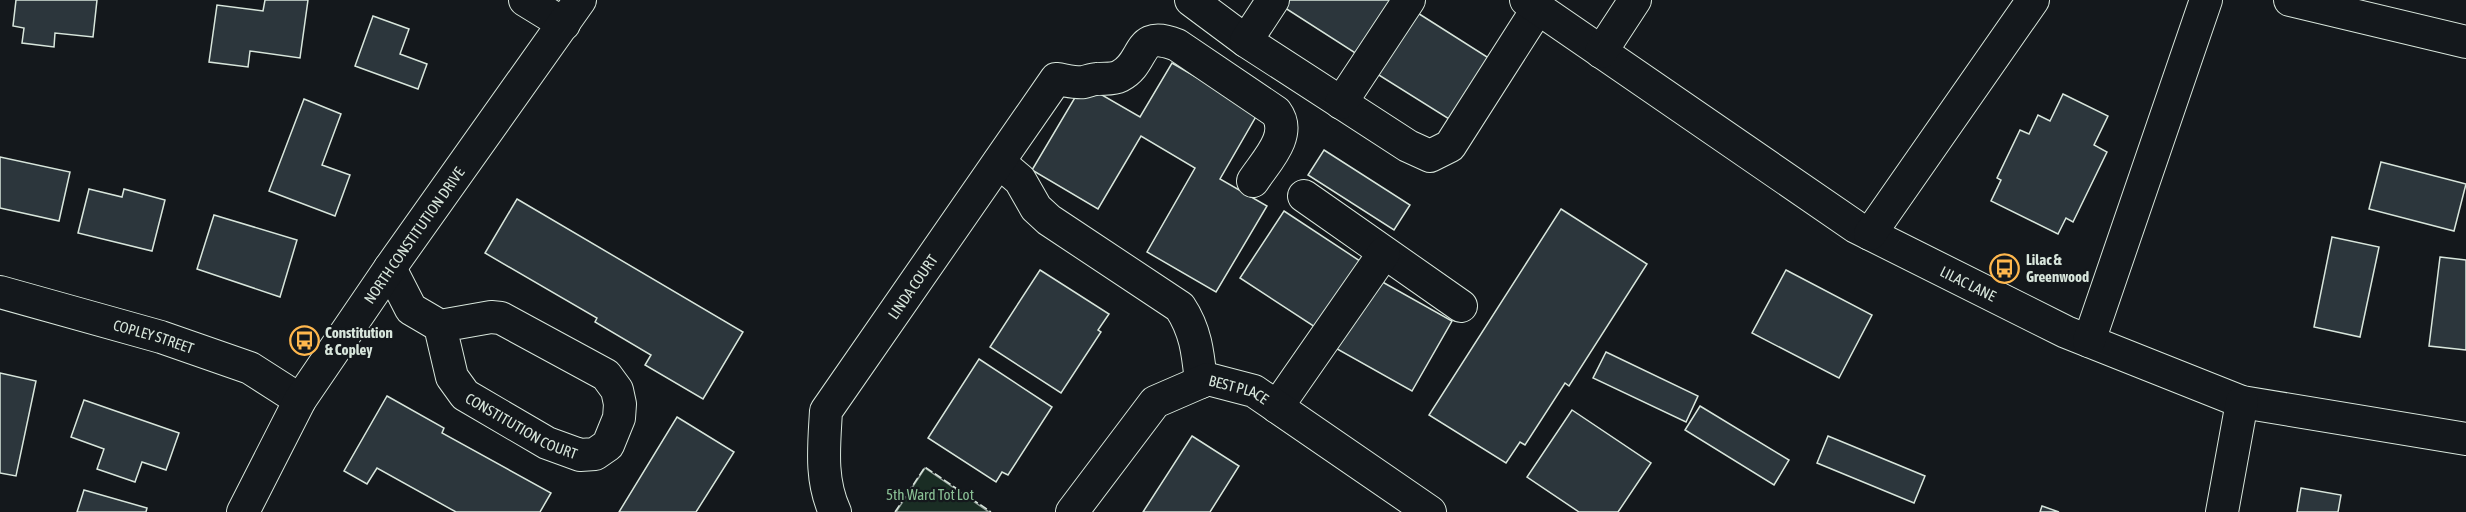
<svg xmlns="http://www.w3.org/2000/svg" width="2466" height="512" font-family="'Asap Condensed',sans-serif">
<rect width="100%" height="100%" fill="#14181c"/>
<polygon fill="#1a2d24" stroke="#939e99" stroke-width="1.5" points="925,468 989,512 896,512"/>
<g fill="#2c363c" stroke="#d8e6dc" stroke-width="1.5">
<polygon points="16,0 97,0 93,37 55,33 54,47 22,43 24,28 13,26"/>
<polygon points="265,0 308,0 300,58 250,51 248,67 209,62 217,5 263,11"/>
<polygon points="1286,0 1401,0 1363,58 1282,6"/>
<polygon points="1413,10 1495,62 1457,124 1374,72"/>
<polygon points="373,16 409,29 400,54 427,64 418,89 355,66"/>
<polygon points="1172,63 1258,113 1220,179 1267,206 1216,292 1147,252 1195,168 1141,136 1098,209 1032,170 1083,84 1140,117"/>
<polygon points="2063,94 2108,116 2094,145 2107,152 2073,222 2066,218 2058,234 1991,201 2001,180 1997,178 2020,130 2029,134 2038,115 2050,121"/>
<polygon points="304,99 341,114 322,165 350,175 335,216 269,191"/>
<polygon points="1324,150 1410,205 1394,230 1308,175"/>
<polygon points="0,157 70,172 59,221 0,208"/>
<polygon points="2381,162 2466,184 2454,231 2369,209"/>
<polygon points="89,189 122,197 124,189 165,200 152,251 78,233"/>
<polygon points="517,199 743,332 703,399 645,365 651,355 595,322 597,318 485,253"/>
<polygon points="1561,209 1647,264 1569,386 1565,383 1525,445 1520,442 1506,463 1429,415"/>
<polygon points="1284,211 1363,263 1318,329 1240,278"/>
<polygon points="214,215 297,240 280,297 197,269"/>
<polygon points="2332,237 2379,247 2360,337 2314,327"/>
<polygon points="2440,257 2466,260 2466,350 2429,346"/>
<polygon points="1040,270 1109,314 1098,330 1101,332 1061,393 990,347"/>
<polygon points="1786,270 1872,315 1839,378 1752,333"/>
<polygon points="1370,275 1452,321 1412,391 1330,345"/>
<polygon points="1606,352 1698,396 1686,422 1593,378"/>
<polygon points="979,359 1052,407 1008,475 1002,472 996,482 928,438"/>
<polygon points="0,373 36,381 16,476 0,473"/>
<polygon points="387,396 444,428 442,433 551,493 540,512 456,512 377,468 367,484 344,471"/>
<polygon points="84,400 179,433 166,470 142,462 135,482 97,469 104,449 71,437"/>
<polygon points="1700,406 1789,460 1774,485 1685,430"/>
<polygon points="1572,410 1651,463 1618,512 1579,512 1527,477"/>
<polygon points="677,417 734,452 696,512 619,512"/>
<polygon points="1192,436 1239,466 1210,512 1143,512"/>
<polygon points="1828,436 1925,476 1914,503 1817,463"/>
<polygon points="2301,488 2341,495 2338,512 2297,512"/>
<polygon points="84,490 147,508 146,512 77,512"/>
<polygon points="2042,506 2059,512 2040,512"/>
</g>
<g fill="none" stroke-linecap="round" stroke-linejoin="round">
<defs>
<g id="minor">
<polyline points="525,0 564,24"/>
<polyline points="1191,0 1246,41"/>
<polyline points="1273,0 1246,41 1408,146 1430,156 1450,146 1538,8"/>
<path id="s1" d="M 1526,0 L 1856,227 L 2066,332 L 2242,402 L 2466,439"/>
<polyline points="2290,0 2466,42"/>
<polyline points="1601,52 1635,0"/>
<polyline points="1341,103 1409,0"/>
<path d="M 999,162 L 1020,180 L 1036,208 L 1049,220 L 1180,307 C 1196,331 1198,354 1201,382"/>
<polyline points="1304,196 1461,306"/>
<polyline points="1870,234 2033,0"/>
<path id="s2" d="M 390,268 L 411,309 L 440,326 L 452,377 L 465,395 L 547,443 L 580,455 L 595,454 L 608,445 L 619,418 L 620,404 L 617,390 L 606,375 L 501,318 L 491,317 L 440,326"/>
<path id="s3" d="M 0,292 L 161,337 L 250,368 L 300,400"/>
<polyline points="2089,341 2206,0"/>
<polyline points="1277,407 1384,253"/>
<path id="s4" d="M 243,512 L 300,400 L 390,268 L 580,0"/>
<path id="s5" d="M 835,512 C 820,480 824,446 826,411 L 1056,79 C 1065,80 1075,83 1084,82 C 1088,81 1093,79 1097,79 C 1105,78 1112,80 1120,76 C 1147,62 1135,28 1177,45 L 1276,112 C 1293,135 1266,161 1253,181"/>
<path id="s6" d="M 1072,512 L 1155,402 L 1208,379 L 1254,391 L 1430,512"/>
<polyline points="2222,512 2242,402"/>
</g>
</defs>
<use href="#minor" stroke="#d8e6dc" stroke-width="34"/>
<use href="#minor" stroke="#14181c" stroke-width="32"/>
<polyline stroke="#d8e6dc" stroke-width="1.5" stroke-dasharray="8 3" stroke-linecap="butt" points="895,512 925,467 991,512"/>
</g>
<defs>
<symbol id="bus-ring" viewBox="-11 -11 22 22"><circle r="9.5" fill="#14181c" stroke="#ffb74d" stroke-width="1.5"/><path d="M-5-6H5V4H4V6H2V4H-2V6H-4V4H-5ZM-3.5-4V0h7V-4ZM-3.5 1.2v1.5H-2V1.2ZM2 1.2v1.5H3.5V1.2Z" fill="#ffb74d"/></symbol>
</defs>
<g fill-rule="evenodd">
<use href="#bus-ring" x="1988" y="252" width="33" height="33"/>
<use href="#bus-ring" x="288" y="324" width="33" height="33"/>
</g>
<g text-anchor="middle" dominant-baseline="central" stroke-width="4.5" stroke-linejoin="round" paint-order="stroke">
<g font-size="15" fill="#d8e6dc" stroke="#14181c">
<text stroke="none"><textPath href="#s4" startOffset="326">NORTH CONSTITUTION DRIVE</textPath></text>
<text stroke="none"><textPath href="#s1" startOffset="526">LILAC LANE</textPath></text>
<text stroke="none"><textPath href="#s5" startOffset="254">LINDA COURT</textPath></text>
<text stroke="none"><textPath href="#s3" startOffset="160">COPLEY STREET</textPath></text>
<text stroke="none"><textPath href="#s6" startOffset="228">BEST PLACE</textPath></text>
<text stroke="none"><textPath href="#s2" startOffset="219">CONSTITUTION COURT</textPath></text>
</g>
<g font-size="15" font-weight="bold" fill="#d8e6dc" stroke="#14181c" text-anchor="start">
<text x="2026" y="259">Lilac &amp;<tspan x="2026" dy="17">Greenwood</tspan></text>
<text x="325" y="332">Constitution<tspan x="325" dy="17">&amp; Copley</tspan></text>
</g>
<g font-size="15" fill="#8ac095" stroke="#14181c">
<text x="930" y="494">5th Ward Tot Lot</text>
</g>
</g>
</svg>
